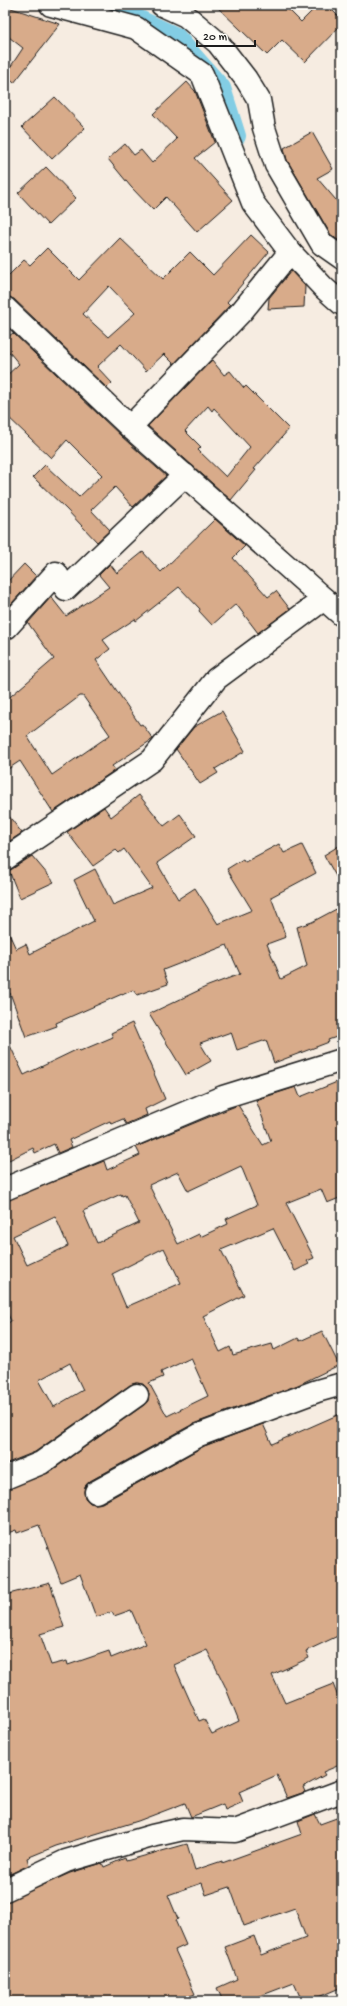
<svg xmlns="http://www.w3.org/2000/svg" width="347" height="2006" font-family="'Gochi Hand',sans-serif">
<rect width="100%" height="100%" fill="#f6ece1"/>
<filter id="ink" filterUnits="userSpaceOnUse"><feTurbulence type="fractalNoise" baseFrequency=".025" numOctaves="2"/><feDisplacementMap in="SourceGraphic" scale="8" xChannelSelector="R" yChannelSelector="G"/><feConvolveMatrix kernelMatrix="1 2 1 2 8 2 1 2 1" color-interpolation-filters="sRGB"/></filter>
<g filter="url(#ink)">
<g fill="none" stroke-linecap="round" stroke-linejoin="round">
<polyline stroke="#83cde4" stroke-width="20" points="102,5 116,9 176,37 221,88 236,136"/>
</g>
<g fill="#d8ab8a" stroke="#1c1c1c" fill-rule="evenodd">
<polygon points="215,5 284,5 301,22 318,5 327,5 342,20 342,24 305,62 282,40 267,55"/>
<polygon points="5,6 60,24 14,83 5,75 23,48 5,34"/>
<polygon points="187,82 195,91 215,142 195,158 233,200 197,232 166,197 153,210 131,187 108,159 125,144 134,155 141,150 152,163 177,139 153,114"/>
<polygon points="55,97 85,128 52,159 22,127"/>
<polygon points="312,132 333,169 317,178 342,207 342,243 331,235 287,160 284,148"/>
<polygon points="46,167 76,198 48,225 18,193"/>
<path d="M 251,235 L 269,252 L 227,302 L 230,305 L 174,364 L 164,354 L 146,371 L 121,344 L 97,367 L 112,383 L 107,388 L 14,299 L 5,296 L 5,279 L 24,260 L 30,265 L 47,248 L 79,280 L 120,238 L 163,279 L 190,252 L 213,275 ZM 109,286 L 135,313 L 108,337 L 83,314 Z"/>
<polygon points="291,271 305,286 304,307 268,309 269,298"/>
<polygon points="13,333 121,436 166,476 133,507 115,487 91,510 110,530 97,542 67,510 33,477 45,465 79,497 102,475 67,440 51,458 5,414 5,377 19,364 5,347 5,339"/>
<path d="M 212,360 L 224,375 L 230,371 L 244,388 L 246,386 L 289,429 L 254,469 L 256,470 L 231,500 L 148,426 ZM 208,406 L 212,411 L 214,408 L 250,447 L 226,477 L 198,450 L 201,447 L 185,431 Z"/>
<path d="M 215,519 L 245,546 L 233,558 L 268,597 L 276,591 L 290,609 L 258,633 L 236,604 L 212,625 L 199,611 L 200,609 L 179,587 L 136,621 L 135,619 L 103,640 L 110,649 L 96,660 L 140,725 L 142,724 L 153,739 L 112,766 L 115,770 L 53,812 L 20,761 L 5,771 L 5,701 L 54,659 L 28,623 L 51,597 L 66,616 L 109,587 L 99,575 L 110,564 L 117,573 L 143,552 L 161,572 ZM 80,696 L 83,696 L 110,735 L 52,775 L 27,736 Z"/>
<polygon points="24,564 36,576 5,611 5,584"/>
<polygon points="222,711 245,751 215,769 218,773 200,784 176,749 194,727"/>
<polygon points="139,795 164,826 180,814 196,836 157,863 178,899 195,888 218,924 252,910 227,869 243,859 245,862 279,844 284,853 302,845 316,873 271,897 286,937 267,944 281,979 307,966 297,927 312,922 342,906 342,1035 328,1040 329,1042 274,1063 266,1040 237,1050 231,1032 200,1043 211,1061 186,1075 149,1014 208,986 240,974 227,945 163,970 168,984 137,995 133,990 122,995 122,994 56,1023 57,1026 26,1037 10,993 5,995 5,925 16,949 26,944 30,954 94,921 74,880 95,869 113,905 152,888 124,849 119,853 116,850 93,866 67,832 104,807 111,817"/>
<polygon points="5,811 22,833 5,844"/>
<polygon points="342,844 342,887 324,855"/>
<polygon points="32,856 54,882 20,898 9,871"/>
<polygon points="132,1023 165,1099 145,1109 147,1115 126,1124 123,1119 111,1124 110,1121 69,1140 72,1147 58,1153 54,1144 35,1153 33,1148 5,1162 5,1035 24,1075 78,1049 80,1051 113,1037 111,1033"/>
<path d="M 342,1080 L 342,1197 L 327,1203 L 321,1189 L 286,1203 L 314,1258 L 307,1261 L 309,1264 L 295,1271 L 273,1228 L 221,1250 L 244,1295 L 203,1316 L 220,1352 L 230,1347 L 233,1355 L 272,1344 L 274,1350 L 298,1338 L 300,1341 L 322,1331 L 339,1365 L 298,1385 L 193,1424 L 90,1481 L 85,1486 L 84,1492 L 85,1498 L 90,1503 L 95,1504 L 102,1503 L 204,1446 L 263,1424 L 272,1444 L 342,1413 L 342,1634 L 306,1651 L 309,1658 L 272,1675 L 285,1703 L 333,1684 L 342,1707 L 342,1764 L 323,1772 L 325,1775 L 303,1787 L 305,1792 L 287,1798 L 277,1775 L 239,1792 L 243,1802 L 225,1810 L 223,1804 L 191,1817 L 185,1803 L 138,1821 L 56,1846 L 27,1858 L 29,1865 L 10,1874 L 5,1862 L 5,1595 L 50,1583 L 64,1627 L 40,1634 L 51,1665 L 67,1661 L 68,1665 L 109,1651 L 111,1658 L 146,1644 L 131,1610 L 114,1616 L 112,1612 L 96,1617 L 80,1574 L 61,1582 L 39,1525 L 17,1533 L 16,1530 L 5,1534 L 5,1514 L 10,1512 L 5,1490 L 48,1473 L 144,1405 L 148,1401 L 149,1394 L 147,1388 L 143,1384 L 136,1383 L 130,1385 L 35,1452 L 5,1464 L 5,1325 L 11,1321 L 5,1308 L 5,1201 L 104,1161 L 107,1170 L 140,1155 L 136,1147 L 238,1105 L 263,1145 L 271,1141 L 256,1100 L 296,1087 L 300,1097 ZM 241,1166 L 257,1205 L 226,1219 L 228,1224 L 200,1237 L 199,1234 L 178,1244 L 149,1185 L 178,1172 L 188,1191 ZM 121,1194 L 122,1196 L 125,1195 L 139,1223 L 97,1243 L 83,1211 ZM 55,1216 L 68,1246 L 27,1265 L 13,1236 ZM 164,1248 L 181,1283 L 126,1307 L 112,1274 ZM 191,1358 L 208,1396 L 167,1416 L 149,1383 L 163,1377 L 161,1372 ZM 70,1363 L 83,1390 L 54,1407 L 39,1380 ZM 207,1650 L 225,1686 L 239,1721 L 212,1734 L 204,1719 L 199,1721 L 174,1665 Z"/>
<polygon points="315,1814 320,1824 342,1816 342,1926 337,1928 342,1940 342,1987 309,2001 302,2001 294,1983 247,2001 223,2001 217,1988 237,1979 225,1947 254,1936 261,1955 306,1938 295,1908 244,1926 230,1887 206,1895 202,1883 168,1895 178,1919 175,1920 186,1945 175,1950 195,1994 180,2001 5,2001 5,1902 70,1873 102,1863 104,1867 125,1858 126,1861 187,1844 195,1870 222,1861 222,1863 302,1834 298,1821"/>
</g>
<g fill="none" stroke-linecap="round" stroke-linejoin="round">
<defs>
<g id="minor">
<polyline points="51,5 136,28 202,74 253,203 290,252 324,288 342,304"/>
<polyline points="5,308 130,427 342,615"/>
<polyline points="130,427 242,311 290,252"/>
<polyline points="7,627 56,573 66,589 185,475"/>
<polyline points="5,859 152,760 216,679 324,599"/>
<polyline points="5,1189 223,1097 342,1060"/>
<polyline points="5,1478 41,1463 137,1395"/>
<polyline points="96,1492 199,1435 317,1391 342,1384"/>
<polyline points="5,1890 66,1861 152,1836 183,1829 235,1831 342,1791"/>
</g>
<polyline id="tertiary" points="162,5 186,16 218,43 246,79 259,100 264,128 276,165 322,244 342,258"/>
</defs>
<use href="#minor" stroke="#1c1c1c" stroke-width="25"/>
<use href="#tertiary" stroke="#1c1c1c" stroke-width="25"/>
<use href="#minor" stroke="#fdfcf7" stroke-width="22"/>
<use href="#tertiary" stroke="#fdfcf7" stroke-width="22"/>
</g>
</g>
<rect width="347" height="2006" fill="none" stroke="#fdfcf7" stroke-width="20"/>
<rect x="10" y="10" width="327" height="1986" fill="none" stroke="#1c1c1c" stroke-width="1.5" filter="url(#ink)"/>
<path d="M197 40v6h58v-6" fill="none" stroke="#1c1c1c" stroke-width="2"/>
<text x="203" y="40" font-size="12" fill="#1c1c1c" stroke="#fdfcf7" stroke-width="3" paint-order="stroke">20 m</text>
</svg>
